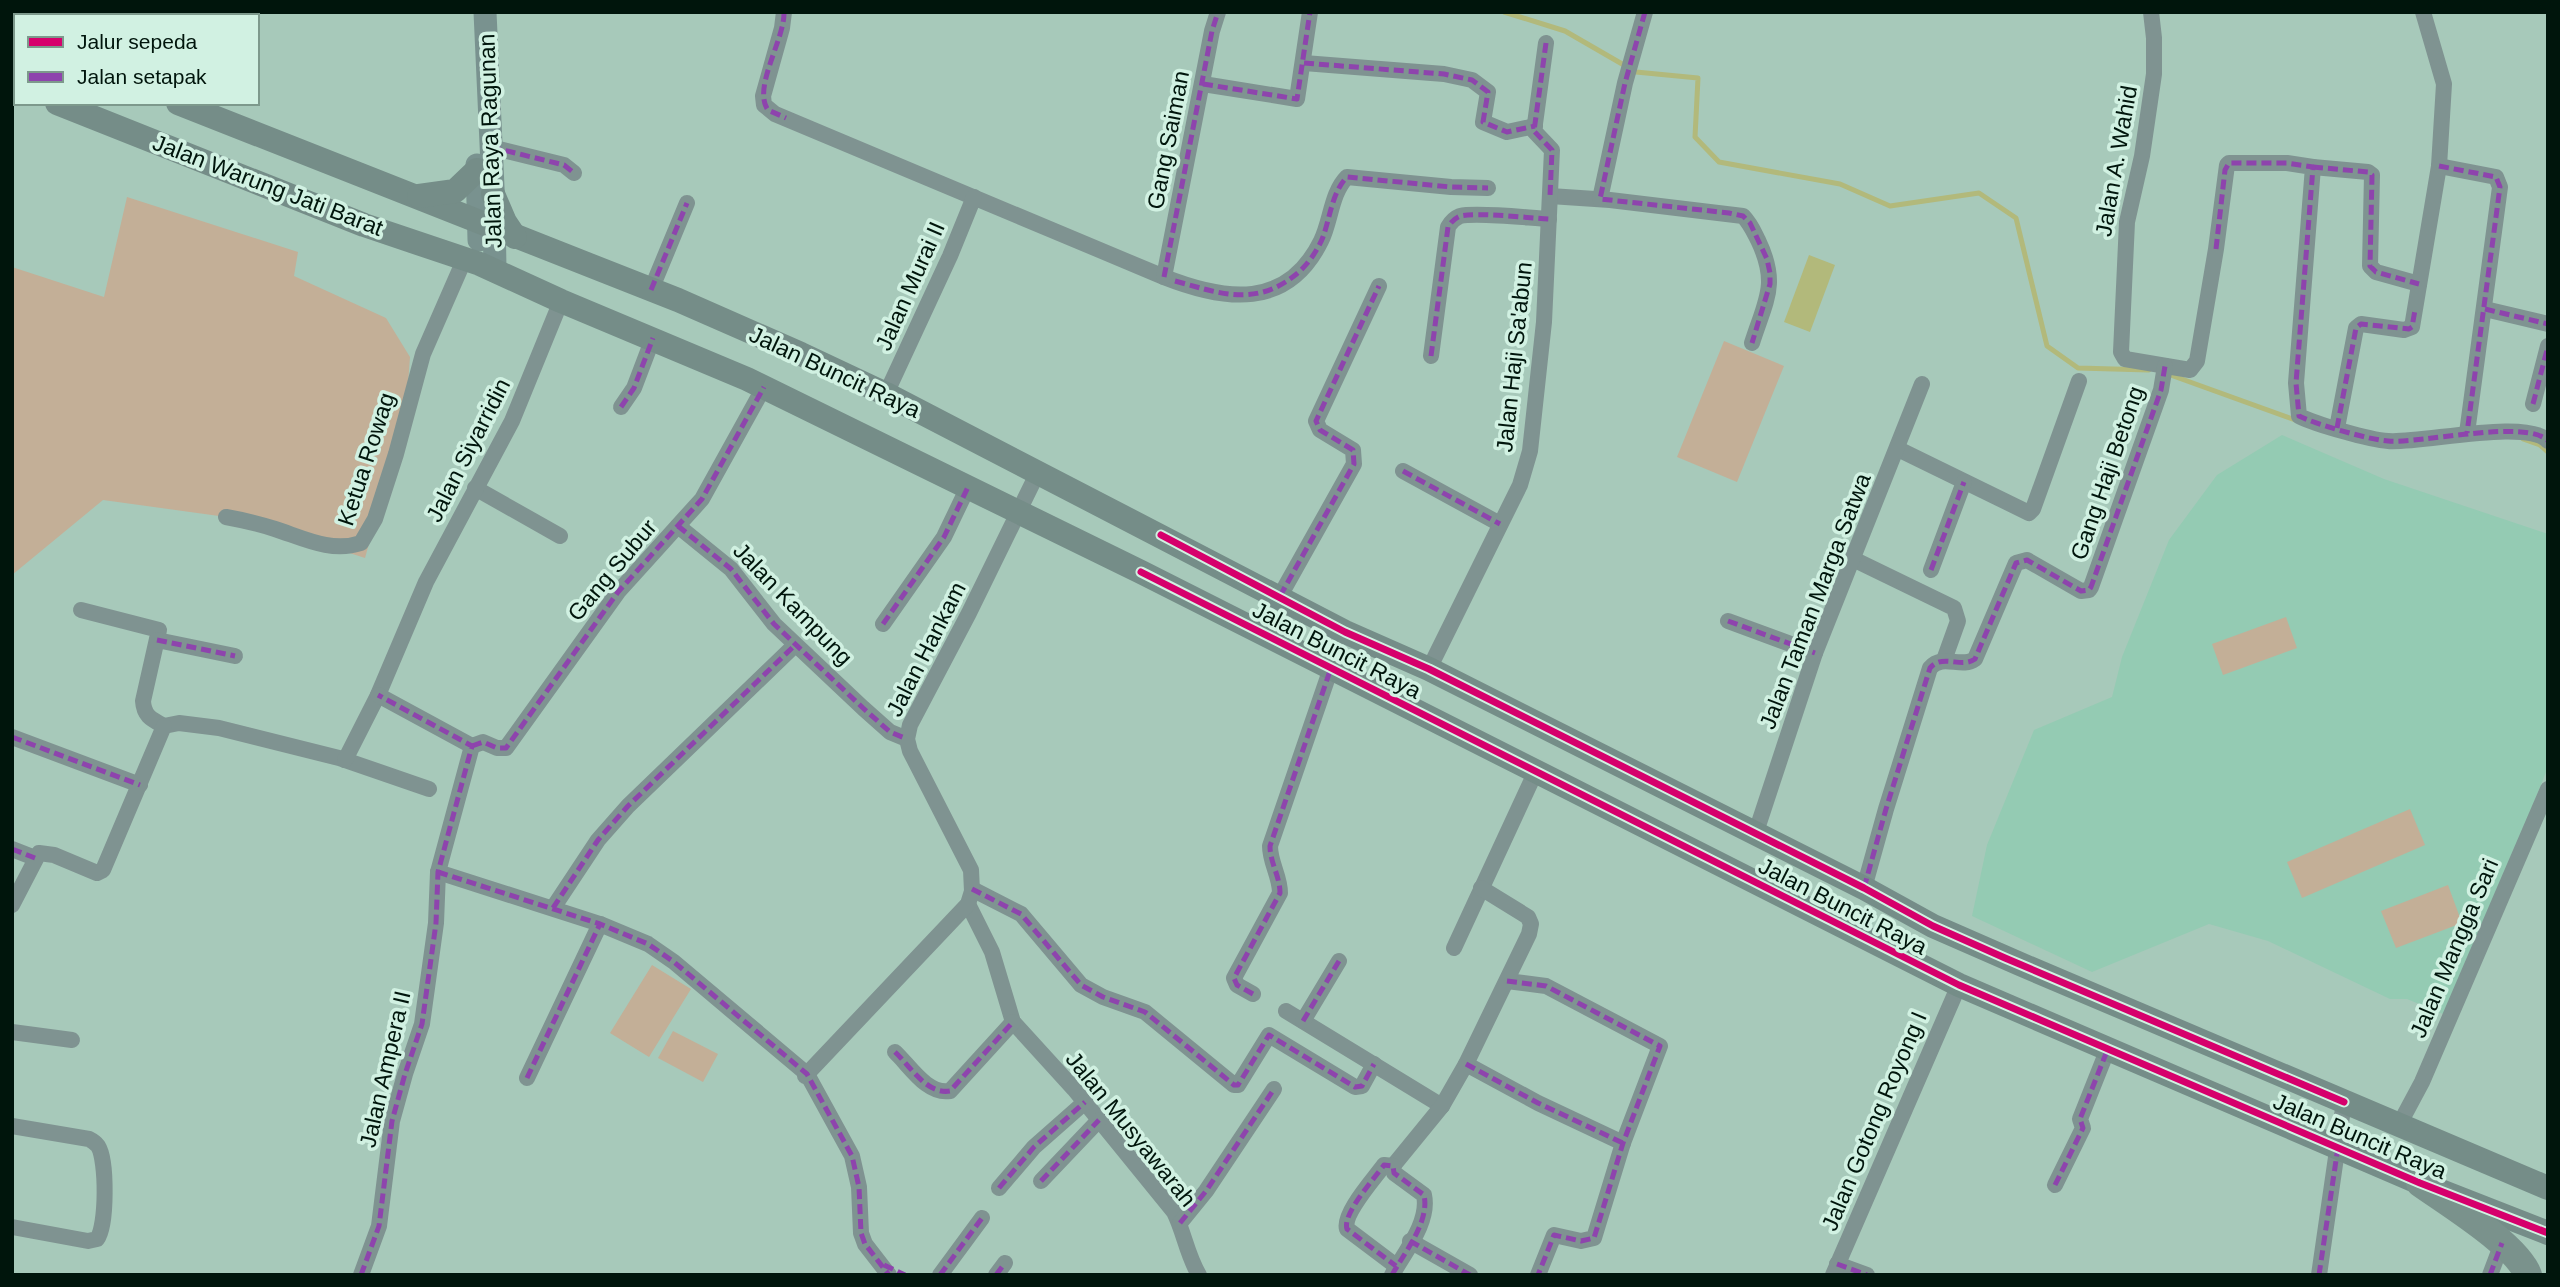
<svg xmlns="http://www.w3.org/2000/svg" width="2560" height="1287" font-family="Arial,sans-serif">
<rect width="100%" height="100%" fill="#a7c9ba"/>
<polygon fill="#94cbb3" points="2282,435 2384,479 2548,534 2548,767 2480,937 2443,1014 2407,999 2390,999 2268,941 2209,924 2092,972 1972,916 1987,845 2034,730 2112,697 2122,657 2169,540 2217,475"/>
<g fill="#c3af97">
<polygon points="127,197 298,252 294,276 386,318 410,357 406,411 365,558 248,520 103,500 12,575 12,267 104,297"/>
<polygon points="1724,341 1784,366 1737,482 1677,457"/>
<polygon points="2286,617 2297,648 2223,675 2212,644"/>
<polygon points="2410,809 2425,845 2302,898 2287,862"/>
<polygon points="2448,885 2462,923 2396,948 2381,911"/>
<polygon points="652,965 691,989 649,1057 610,1033"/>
<polygon points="673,1031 718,1054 703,1082 658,1058"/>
</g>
<polygon fill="#b2b97b" points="1809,255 1835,265 1810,332 1784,322"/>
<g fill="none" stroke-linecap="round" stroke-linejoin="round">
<g stroke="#b2b97b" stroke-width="5">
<polyline points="1504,12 1565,31 1636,72 1698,78 1695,137 1719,162 1840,184 1890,206 1979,193 2016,218 2047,346 2078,368 2149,370"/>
<polyline points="2165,373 2298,421"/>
<polyline points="2523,439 2540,445 2548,452"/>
</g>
<g stroke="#7f9391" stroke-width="16">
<path d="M 784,12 L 782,28 L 763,96 L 764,105 L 775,114 L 1164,277 C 1225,301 1287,310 1321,241 C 1331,221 1331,193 1347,177 L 1451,187 L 1488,188"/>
<path d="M 2151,12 L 2154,38 L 2154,74 L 2142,156 L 2127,222 L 2121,352 L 2125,359 L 2190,370 L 2197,361 L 2216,249 L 2227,165 L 2229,163 L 2287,163 L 2313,167 L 2296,383 L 2299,416 C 2315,424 2370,440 2388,441 C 2420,444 2527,418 2548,441"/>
<polyline points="1304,63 1444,74 1472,80 1488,92 1483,122 1507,132 1535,126"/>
<polyline points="1203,84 1297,99 1310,12"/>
<polyline points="491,147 564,165 574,173"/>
<polyline points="2439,166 2496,177 2500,187 2467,433"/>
<polyline points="2313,167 2368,172 2372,175 2370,266 2376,272 2419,284"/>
<path d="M 1550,196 L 1610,200 L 1743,216 C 1750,223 1753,230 1758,240 C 1779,284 1766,299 1752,343"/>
<polyline points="1600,199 1625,83 1645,12"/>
<polyline points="1164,277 1212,31 1218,12"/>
<polyline points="651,290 687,203"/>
<polyline points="2485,309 2548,324"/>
<path d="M 1431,356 L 1448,227 C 1451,222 1455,218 1460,216 C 1477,212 1529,218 1549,219"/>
<polyline points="886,394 950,256 974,197"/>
<polyline points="2533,404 2548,346"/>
<polyline points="621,407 634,388 653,338"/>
<polyline points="2337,428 2356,328 2361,324 2404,330 2412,327 2439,166 2444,84 2423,12"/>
<polyline points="1898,449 2029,513 2033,509 2079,381"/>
<polyline points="1403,471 1500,524"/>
<polyline points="475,488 560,536"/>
<path d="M 226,517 C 243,520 259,524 275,529 C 303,538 331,553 361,543 L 375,519 L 396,454 L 423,354 L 465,258"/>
<polyline points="678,526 731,569 774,624 863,708 890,732 907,739"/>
<polyline points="1853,559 1954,608 1958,621 1944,660"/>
<polyline points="1931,570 1964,482"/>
<polyline points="1280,596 1354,464 1353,450 1320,430 1316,421 1379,286"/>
<path d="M 81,610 L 159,630 L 143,701 C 144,716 151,719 164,726"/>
<polyline points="1728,621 1815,653"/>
<polyline points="883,624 944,537 968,487"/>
<polyline points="157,640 235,656"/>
<polyline points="1429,669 1520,485 1530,451 1544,322 1552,150 1534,131 1546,43"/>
<polyline points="164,726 179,723 219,728 339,758 429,789"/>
<polyline points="12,737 140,785"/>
<polyline points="472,746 483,742 497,748 506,748 618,592 702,499 764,387"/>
<polyline points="345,760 378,695 426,582 512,421 561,301"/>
<polyline points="1755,835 1815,653 1922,384"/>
<polyline points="12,849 35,858"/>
<polyline points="438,872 600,924 648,944 674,962 807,1074 852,1156 859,1187 861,1233 865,1244 889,1275"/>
<path d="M 1864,888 L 1886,809 L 1930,668 C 1943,653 1961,669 1975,659 L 2016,563 L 2027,560 L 2081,591 L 2089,590 L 2091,587 L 2161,390 L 2165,366"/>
<polyline points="972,889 1021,914 1081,985 1103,997 1145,1012 1234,1085 1238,1085 1269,1035 1355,1087 1362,1086 1374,1064"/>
<path d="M 968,904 L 992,952 L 1013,1022 L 1074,1089 L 1174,1212 C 1184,1232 1187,1255 1199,1275"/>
<polyline points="12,905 39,853 54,855 97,873 103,870 164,726"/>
<polyline points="553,908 598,840 628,806 795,645"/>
<polyline points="1454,948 1535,773"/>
<polyline points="1507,981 1546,986 1660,1046 1623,1143 1594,1238 1581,1241 1554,1235 1538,1275"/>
<path d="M 1253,994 L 1237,985 L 1234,978 L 1280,893 C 1280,876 1270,863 1270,846 L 1331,668"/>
<polyline points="1286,1011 1442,1106"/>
<polyline points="1303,1021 1339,961"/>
<polyline points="12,1032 72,1040"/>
<path d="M 895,1052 C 910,1066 927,1095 950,1091 L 1013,1022"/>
<polyline points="1466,1064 1538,1103 1623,1143"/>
<polyline points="805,1076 968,904 972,891 971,870 910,751 907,739 910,725 969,613 1038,472"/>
<polyline points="527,1078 600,924"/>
<polyline points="2399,1125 2422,1082 2548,789"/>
<path d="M 12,1126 L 89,1139 C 93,1141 95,1142 98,1146 C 107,1160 107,1226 97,1239 L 88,1241 L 12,1227"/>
<polyline points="1393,1166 1442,1106 1466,1064 1529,934 1531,924 1528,917 1481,888"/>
<path d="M 1393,1166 L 1384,1165 C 1374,1179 1342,1214 1347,1229 L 1396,1266"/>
<polyline points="1041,1181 1099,1120"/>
<polyline points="2055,1185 2083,1128 2080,1119 2107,1051"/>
<polyline points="999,1188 1034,1147 1085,1102"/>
<polyline points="1180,1223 1206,1191 1274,1089"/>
<polyline points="1410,1241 1470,1275"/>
<polyline points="1837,1264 1867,1275"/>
<polyline points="361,1275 379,1226 392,1121 405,1074 422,1024 436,923 438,872 472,746 378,695"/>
<polyline points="940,1275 982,1218"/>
<polyline points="996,1275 1005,1263"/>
<path d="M 1392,1275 C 1404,1253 1430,1222 1424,1195 L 1394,1173 L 1393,1166"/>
<polyline points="1833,1275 1959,985"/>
<polyline points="2319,1275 2344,1102"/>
<polyline points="2490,1275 2502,1243"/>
</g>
<g stroke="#79928f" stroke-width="23">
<polyline points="485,12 494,209 495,270"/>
<polyline points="477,165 479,240"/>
</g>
<g stroke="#758d88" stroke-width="24">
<polyline points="12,38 16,39"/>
<polyline points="12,86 16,87"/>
<polyline points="57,103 364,225 480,264 561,301 747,379 1141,572 1959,985 2420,1183 2548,1233"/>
<polyline points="178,103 678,300 801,354 886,394 1345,632 1429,669 1864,888 1933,926 2020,964 2548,1188"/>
<polyline points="493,194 505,222 515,237"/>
<polyline points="419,196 455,191 477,170"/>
</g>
<path stroke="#7a928c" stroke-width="28" d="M 2420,1183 C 2448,1203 2517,1245 2528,1275"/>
<g stroke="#8e44ad" stroke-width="5" stroke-dasharray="10 5" stroke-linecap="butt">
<path d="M 784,12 C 785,39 752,88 768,110 L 786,118"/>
<polyline points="1645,12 1625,83 1600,199 1729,213 1743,216 1750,223 1767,259 1770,273 1770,284 1752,343"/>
<polyline points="1546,43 1534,131 1552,150 1550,196"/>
<polyline points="1304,63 1444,74 1472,80 1488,92 1483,122 1507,132 1535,126"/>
<polyline points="1203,84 1297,99 1310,12"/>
<polyline points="491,147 564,165 574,173"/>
<polyline points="2439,166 2496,177 2500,187 2467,433"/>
<polyline points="2313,167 2368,172 2372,175 2370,266 2376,272 2419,284"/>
<path d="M 2216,249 L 2225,170 L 2229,163 L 2287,163 L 2313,167 L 2296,383 L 2299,416 C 2315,424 2370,440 2388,441 C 2420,444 2527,418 2548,441"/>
<polyline points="1164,277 1212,31 1218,12"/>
<path d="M 1175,281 C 1219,293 1254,307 1294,276 C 1306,267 1317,252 1323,237 C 1330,218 1332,192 1347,177 L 1451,187 L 1488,188"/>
<polyline points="651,290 687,203"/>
<polyline points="2485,309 2548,324"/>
<path d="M 1431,356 L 1448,227 C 1451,222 1455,218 1460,216 C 1477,212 1529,218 1549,219"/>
<polyline points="2533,404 2548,346"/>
<polyline points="621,407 634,388 653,338"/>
<polyline points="2337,428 2356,328 2361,324 2409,329 2412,327 2415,310"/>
<polyline points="1403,471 1500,524"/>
<polyline points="678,526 731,569 774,624 863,708 890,732 907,739"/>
<polyline points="1931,570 1964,482"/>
<polyline points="1280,596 1354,464 1353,450 1320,430 1316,421 1379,286"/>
<polyline points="1728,621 1815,653"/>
<polyline points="883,624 944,537 968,487"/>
<polyline points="157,640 235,656"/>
<polyline points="12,737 140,785"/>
<polyline points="472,746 483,742 497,748 506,748 618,592 702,499 764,387"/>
<polyline points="12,849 35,858"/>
<polyline points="438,872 600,924 648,944 674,962 807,1074 852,1156 859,1187 861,1233 865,1244 889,1275"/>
<path d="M 1864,888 L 1886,809 L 1930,668 C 1943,653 1961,669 1975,659 L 2016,563 L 2027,560 L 2081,591 L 2089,590 L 2091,587 L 2161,390 L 2165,366"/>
<polyline points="972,889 1021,914 1081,985 1103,997 1145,1012 1234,1085 1238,1085 1269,1035 1355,1087 1362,1086 1374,1064"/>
<polyline points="553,908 598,840 628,806 795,645"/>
<polyline points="1507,981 1546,986 1660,1046 1623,1143 1594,1238 1581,1241 1554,1235 1538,1275"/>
<path d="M 1253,994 L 1237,985 L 1234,978 L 1280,893 C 1280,876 1270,863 1270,846 L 1331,668"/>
<polyline points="1303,1021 1339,961"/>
<path d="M 895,1052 C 910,1066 927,1095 950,1091 L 1013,1022"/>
<polyline points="1466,1064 1538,1103 1623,1143"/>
<polyline points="527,1078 600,924"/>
<polyline points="1041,1181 1099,1120"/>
<polyline points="2055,1185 2083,1128 2080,1119 2107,1051"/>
<polyline points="999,1188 1034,1147 1085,1102"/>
<polyline points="1180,1223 1206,1191 1274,1089"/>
<polyline points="1410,1241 1470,1275"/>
<polyline points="1837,1264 1867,1275"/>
<polyline points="884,1265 905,1275"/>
<polyline points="361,1275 379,1226 392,1121 405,1074 422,1024 436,923 438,872 472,746 378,695"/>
<polyline points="940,1275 982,1218"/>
<polyline points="996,1275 1005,1263"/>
<path d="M 1392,1275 C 1404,1253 1430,1222 1424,1195 L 1394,1173 L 1393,1166 L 1384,1165 C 1374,1179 1342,1214 1347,1229 L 1396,1266"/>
<polyline points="2319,1275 2338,1147"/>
<polyline points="2490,1275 2502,1243"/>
</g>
<defs>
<g id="cycleway">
<polyline points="1161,535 1345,632 1429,669 1864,888 1933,926 2005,958 2344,1102"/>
<polyline points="1141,572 1959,985 2420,1183 2548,1233"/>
</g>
</defs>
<use href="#cycleway" stroke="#d1f1e2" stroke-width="11"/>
<use href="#cycleway" stroke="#d6006c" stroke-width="7"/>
</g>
<g text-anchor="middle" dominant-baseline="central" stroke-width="7" stroke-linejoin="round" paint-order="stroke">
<g font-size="23" fill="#00150c" stroke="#d1f1e2">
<text transform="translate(1168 140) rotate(-79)">Gang Saiman</text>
<text transform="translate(490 141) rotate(-92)">Jalan Raya Ragunan</text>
<text transform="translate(2116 161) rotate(-80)">Jalan A. Wahid</text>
<text transform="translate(268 185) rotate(21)">Jalan Warung Jati Barat</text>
<text transform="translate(910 286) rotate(-66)">Jalan Murai II</text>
<text transform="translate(1514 357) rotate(-84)">Jalan Haji Sa'abun</text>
<text transform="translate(835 372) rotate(25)">Jalan Buncit Raya</text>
<text transform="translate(468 450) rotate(-63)">Jalan Siyarridin</text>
<text transform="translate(366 459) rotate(-72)">Ketua Rowag</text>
<text transform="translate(2107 473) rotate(-71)">Gang Haji Betong</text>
<text transform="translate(612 570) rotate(-50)">Gang Subur</text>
<text transform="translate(1815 601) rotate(-69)">Jalan Taman Marga Satwa</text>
<text transform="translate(793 604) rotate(46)">Jalan Kampung</text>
<text transform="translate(926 649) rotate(-63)">Jalan Hankam</text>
<text transform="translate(1337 650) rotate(27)">Jalan Buncit Raya</text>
<text transform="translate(1843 906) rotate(27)">Jalan Buncit Raya</text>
<text transform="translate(2454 948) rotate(-67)">Jalan Mangga Sari</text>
<text transform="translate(385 1069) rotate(-77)">Jalan Ampera II</text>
<text transform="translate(1874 1121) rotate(-67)">Jalan Gotong Royong I</text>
<text transform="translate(1131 1129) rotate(51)">Jalan Musyawarah</text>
<text transform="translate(2360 1136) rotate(23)">Jalan Buncit Raya</text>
</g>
</g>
<rect width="2560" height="1287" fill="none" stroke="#00150c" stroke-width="28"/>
<rect x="14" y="14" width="245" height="91" fill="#d1f1e2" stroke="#7d998c" stroke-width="2"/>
<rect x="28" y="37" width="35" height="10" fill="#d6006c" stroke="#7d998c" stroke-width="2"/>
<text x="77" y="49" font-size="21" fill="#00150c">Jalur sepeda</text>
<rect x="28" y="72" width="35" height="10" fill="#8e44ad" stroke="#7d998c" stroke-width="2"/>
<text x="77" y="84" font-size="21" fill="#00150c">Jalan setapak</text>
</svg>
